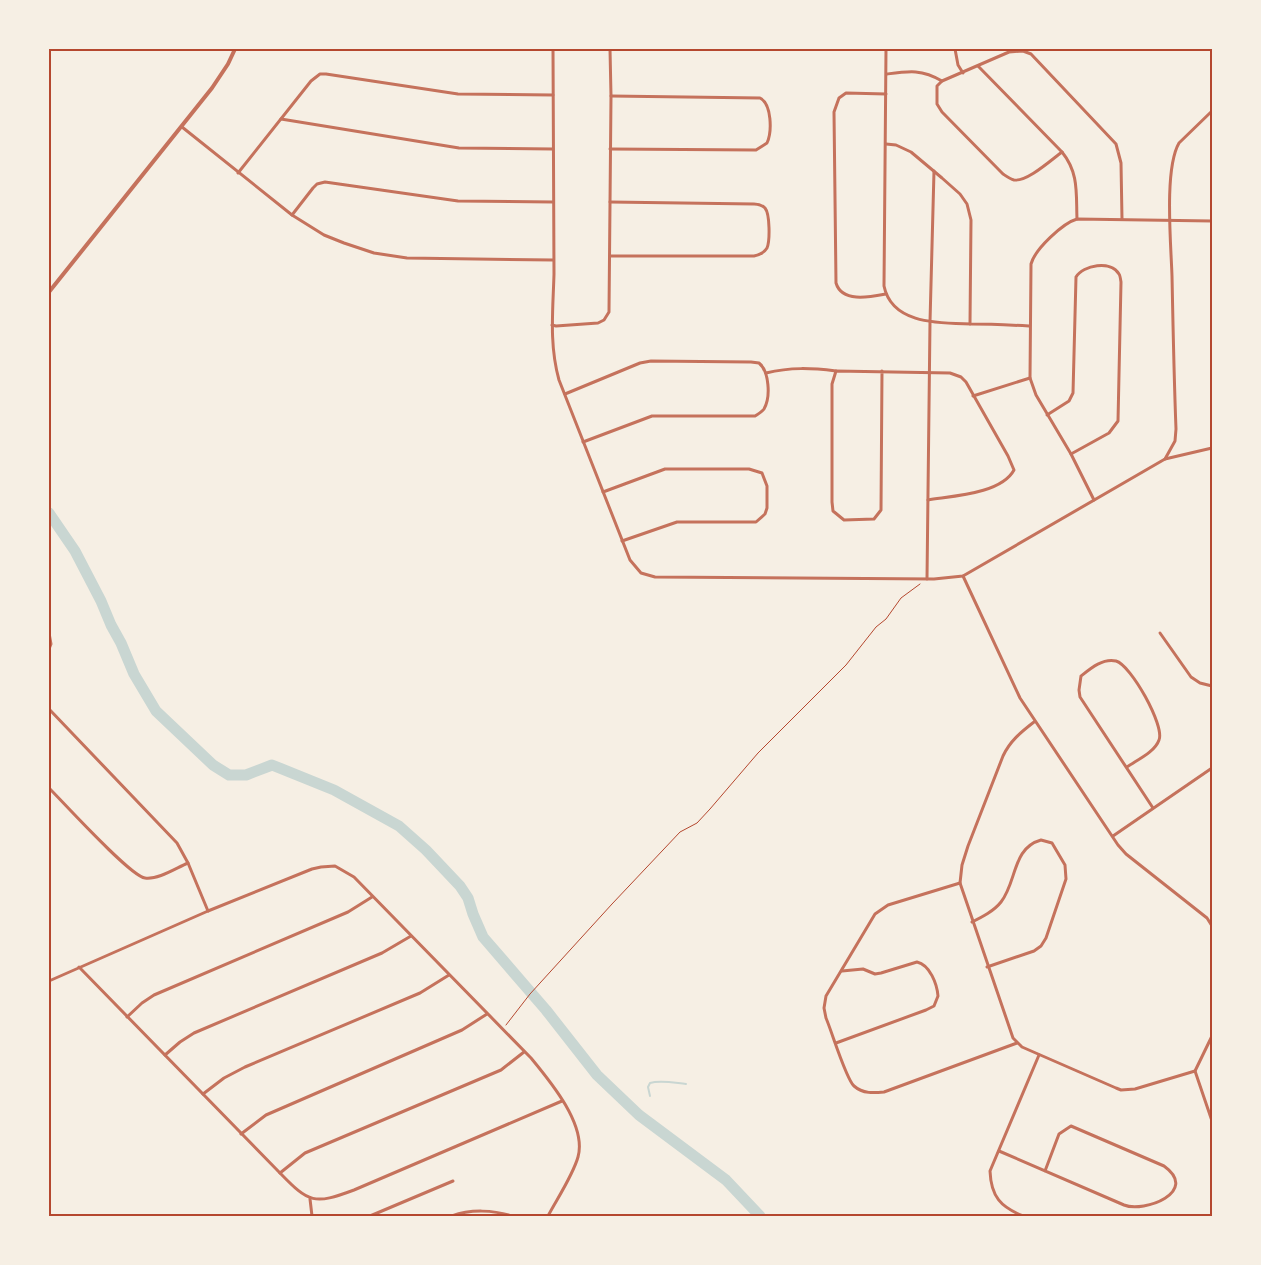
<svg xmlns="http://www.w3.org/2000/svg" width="1261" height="1265" font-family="Jost,sans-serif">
<rect width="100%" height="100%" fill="#f6efe4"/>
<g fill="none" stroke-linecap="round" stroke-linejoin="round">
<path stroke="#c9d6d2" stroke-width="2" d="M 650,1096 L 648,1087 L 650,1083 C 661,1080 675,1083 686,1084"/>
<polyline stroke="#c9d6d2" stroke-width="11" points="49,513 75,551 101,601 111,625 121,643 134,674 156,711 213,765 229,775 246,775 272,765 334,790 399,826 426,850 460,886 468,898 473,914 483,937 546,1010 597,1075 639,1115 726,1180 760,1216"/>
<polyline stroke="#b5482f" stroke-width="1" points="506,1025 530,994 612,904 680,832 697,823 710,809 758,753 846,665 876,627 886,619 901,598 920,584"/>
<g stroke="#c5725c" stroke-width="3">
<path d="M 553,49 C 553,124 554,199 554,274 C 553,310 549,344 559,380 L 630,560 L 641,573 L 655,577 L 934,579 L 963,576 L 1165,459 L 1175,441 L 1176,429 C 1174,378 1173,327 1172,276 C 1171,244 1164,169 1179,143 L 1212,111"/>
<path d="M 886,49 L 884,286 C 892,325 941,323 971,324 C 991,324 1010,325 1029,326"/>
<polyline points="955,49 958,65 963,73"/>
<path d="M 978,66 L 1062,152 C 1079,173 1076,193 1077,219"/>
<path d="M 887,74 C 909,71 922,69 942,81"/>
<polyline points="281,119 459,148 553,149"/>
<polyline points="182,127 292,215 324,235 344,243 374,253 407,258 553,260"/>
<polyline points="886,144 896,145 911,152 942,178 960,194 967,204 971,220 970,324"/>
<path d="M 610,149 L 756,150 L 767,143 C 772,132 772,104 760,98 L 611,96"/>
<path d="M 1062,152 C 1051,160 1027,182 1014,180 C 1010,179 1006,176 1003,174 L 942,112 L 937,104 L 937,86 L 942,81 L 1009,52 L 1023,51 L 1031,54 L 1116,144 L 1121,163 L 1122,219"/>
<polyline points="238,173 311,81 320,74 326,74 458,94 553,95"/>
<polyline points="292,215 313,188 317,184 325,182 458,201 553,202"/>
<path d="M 610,256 L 754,256 C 759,255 764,253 767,248 C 770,241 770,214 765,208 C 762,205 758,204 754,204 L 610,202"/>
<path d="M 886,294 C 870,297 842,303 836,283 L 834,112 L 839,98 L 846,93 L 886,94"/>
<polyline points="552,325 556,326 598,323 604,320 609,312 611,96 610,49"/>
<path d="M 882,371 L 881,510 L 874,519 L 844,520 L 833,511 L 832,502 L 832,384 L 836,371 L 950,373 L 961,377 L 966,382 L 1008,456 L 1014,470 C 1001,494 952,496 928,500"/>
<path d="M 766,373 C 791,367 811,368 836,371"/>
<path d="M 565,394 L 640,363 L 651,361 L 751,362 L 759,363 C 769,371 771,397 764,409 C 762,412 758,414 755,416 L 652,416 L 583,442"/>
<polyline points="973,396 1030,378"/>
<path d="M 1047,415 L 1069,401 L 1073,393 L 1076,277 C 1083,265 1111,260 1119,274 C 1120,275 1121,282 1121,282 L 1118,421 L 1109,433 L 1071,454"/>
<polyline points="1165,459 1212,448"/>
<polyline points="603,492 665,469 749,469 762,473 767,486 767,508 765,514 756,522 677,522 622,541"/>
<path d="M 1094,500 L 1071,454 L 1036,395 L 1030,378 L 1031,264 C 1035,249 1063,223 1077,219 L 1212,221"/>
<polyline points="963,576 1020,698 1118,845 1126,854 1207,918 1212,926"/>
<polyline points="927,579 930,322 934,171"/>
<polyline points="49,633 51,644 49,649"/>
<polyline points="1160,633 1191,677 1200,683 1212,686"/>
<polyline points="49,709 177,843 188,863 208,911"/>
<path d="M 1034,722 C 1021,732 1010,741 1003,756 L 968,846 L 962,865 L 960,883 L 1013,1038 L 1022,1047 L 1116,1088 L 1121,1090 L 1135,1089 L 1195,1071 L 1212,1036"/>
<path d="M 1127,767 C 1137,760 1155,752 1159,740 C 1165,726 1131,665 1116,661 C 1103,658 1091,668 1081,676 L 1079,690 L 1080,697 L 1153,808"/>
<path d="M 49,788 C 64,803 130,876 145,878 C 158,880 176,868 188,863"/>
<polyline points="1113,836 1212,768"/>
<path d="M 960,883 L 888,905 L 875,914 L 826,996 L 824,1008 L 826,1018 C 832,1032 846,1079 854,1086 C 863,1094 874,1093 884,1092 L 1017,1043"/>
<path d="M 972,922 C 982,917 994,911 1001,902 C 1017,882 1012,848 1041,840 L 1052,843 L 1065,865 L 1066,879 L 1046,938 L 1041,946 L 1034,951 L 987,967"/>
<path d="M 79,967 L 280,1173 C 309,1203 314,1205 354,1190 L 562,1101"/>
<path d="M 49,981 L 208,911 L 312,869 L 321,867 L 335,866 L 354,877 L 531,1058 C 550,1081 587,1125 578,1157 C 573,1175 557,1199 548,1216"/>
<polyline points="127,1017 142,1003 154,995 348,912 372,897"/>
<path d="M 836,1043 L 926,1010 L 934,1006 L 938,996 C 937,984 930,965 917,962 L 881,973 L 875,974 L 863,969 L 842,971"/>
<polyline points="165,1055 180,1042 194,1033 382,953 411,936"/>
<polyline points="1195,1071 1212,1121"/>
<polyline points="203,1094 224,1078 245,1067 420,993 449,975"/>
<polyline points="241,1134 266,1115 462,1030 487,1014"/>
<path d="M 999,1151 L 1124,1205 C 1144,1213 1200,1192 1164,1166 L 1071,1126 L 1059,1134 L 1045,1171"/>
<polyline points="280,1173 305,1153 501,1070 524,1052"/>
<polyline points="310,1199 312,1216"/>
<polyline points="370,1216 453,1181"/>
<path d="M 452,1216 C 470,1209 494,1210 512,1216"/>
<path d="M 1023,1216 C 1001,1207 991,1197 990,1171 L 1039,1055"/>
</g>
<polyline stroke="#c5725c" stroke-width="4" points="49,292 212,88 228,64 235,49"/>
</g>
<rect width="1261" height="1265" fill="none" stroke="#f6efe4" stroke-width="100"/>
<rect x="50" y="50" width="1161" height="1165" fill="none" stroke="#b5482f" stroke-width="2"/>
</svg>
